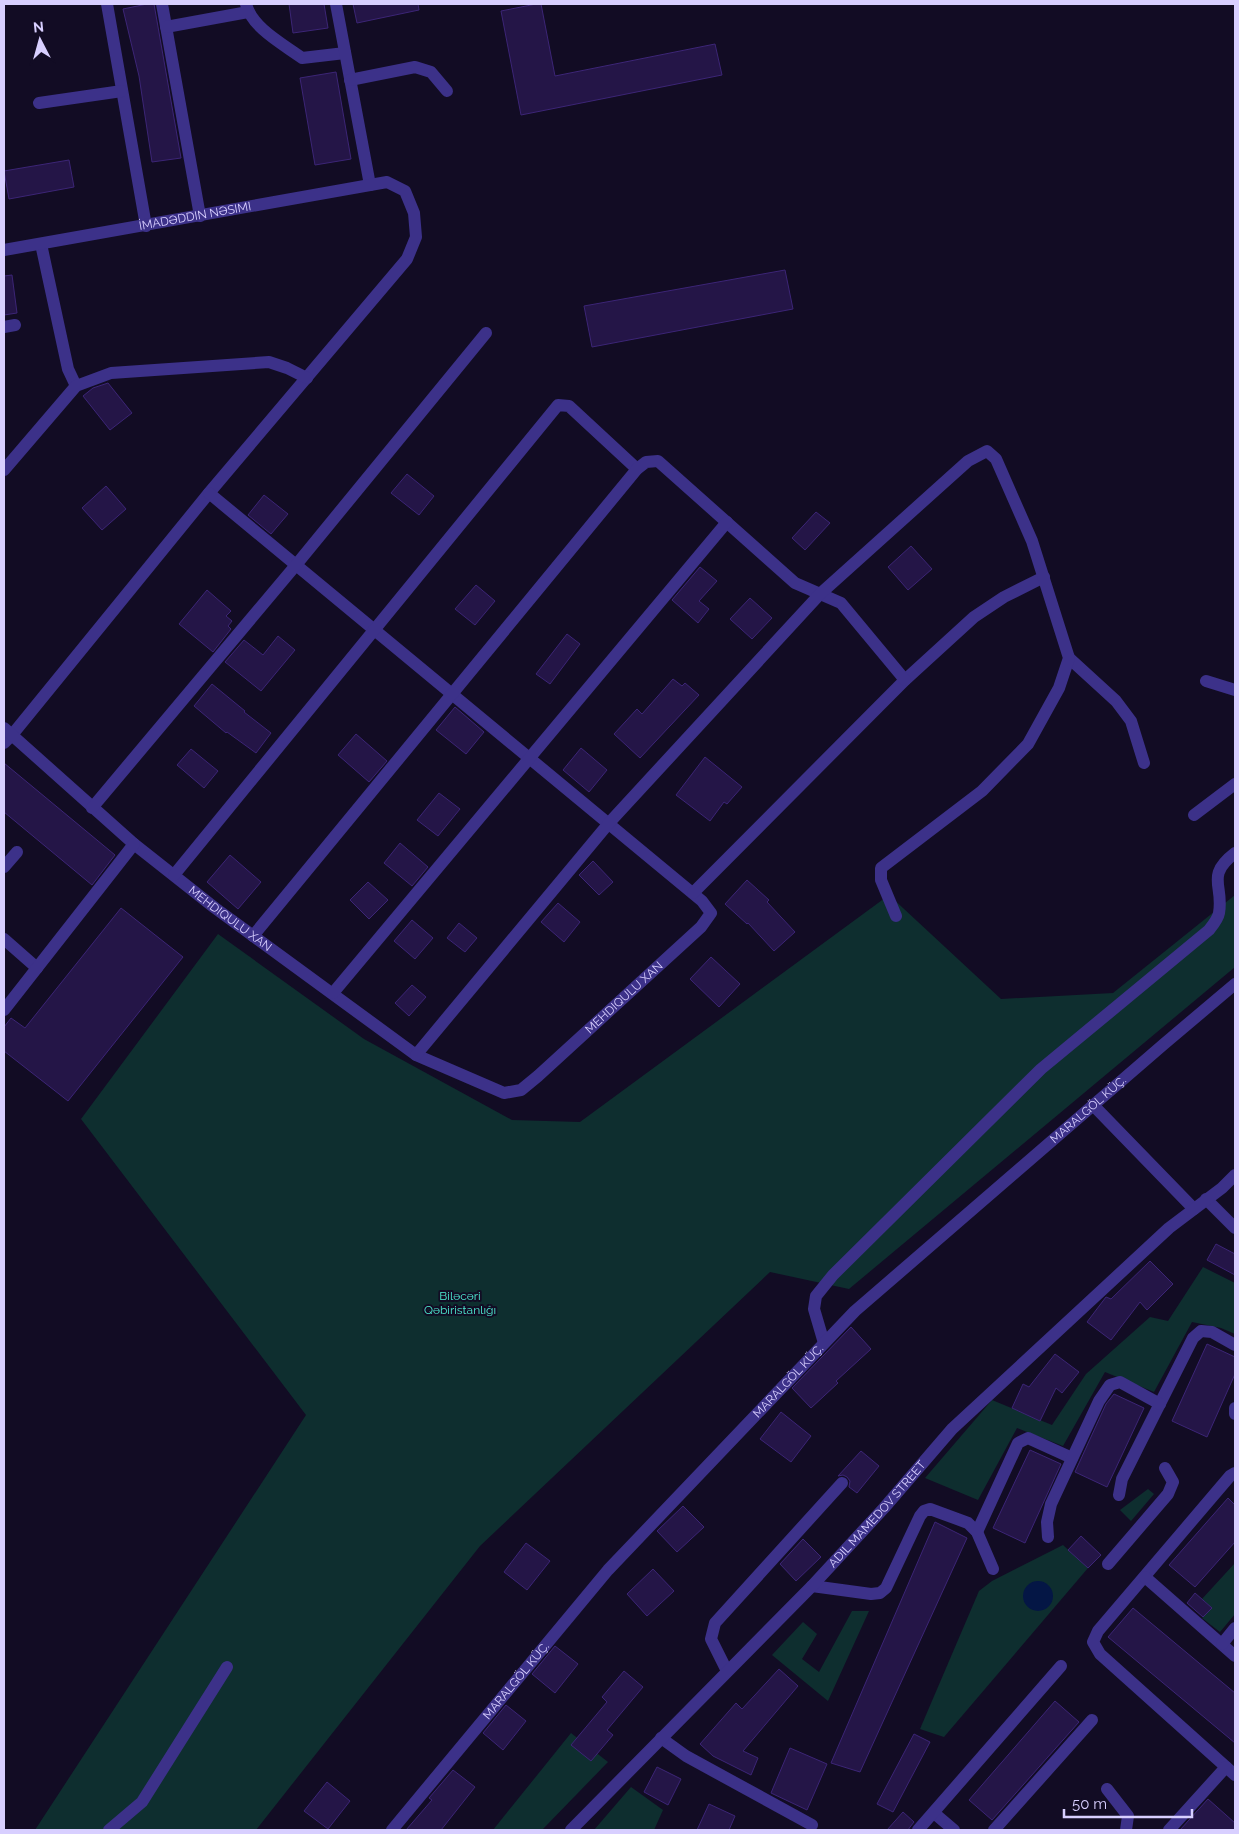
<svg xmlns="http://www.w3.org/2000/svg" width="1239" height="1834" font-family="Raleway,sans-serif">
<rect width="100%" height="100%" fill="#120c24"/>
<g fill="#0e2e2f">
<polygon points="889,895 1001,999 1113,993 1235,895 1235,967 849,1289 770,1272 480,1546 256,1830 35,1830 306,1415 81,1119 218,934 364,1039 512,1120 580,1122"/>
<polygon points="1203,1267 1235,1283 1235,1334 1221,1328 1192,1322 1154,1392 1105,1372 1063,1446 1017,1428 978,1500 925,1478 992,1400 1052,1425 1086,1374 1150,1317 1168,1321"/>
<polygon points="1148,1489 1154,1494 1131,1521 1120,1510"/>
<polygon points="1063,1545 1088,1568 944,1737 920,1729 979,1591 992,1581"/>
<polygon points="1235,1563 1235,1614 1220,1632 1202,1618 1212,1608 1202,1599"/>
<polygon points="852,1611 869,1611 828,1701 772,1655 803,1622 817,1634 802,1659 819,1672"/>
<polygon points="571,1733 608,1762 542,1830 493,1830"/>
<polygon points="631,1787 663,1810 654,1830 594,1830"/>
</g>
<circle fill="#041645" cx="1038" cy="1596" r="15"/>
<g fill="#241547" stroke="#3c2576">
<polygon points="147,4 154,4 181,158 152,162 139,76 123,9"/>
<polygon points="289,4 324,4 328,28 293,33"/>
<polygon points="353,4 418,4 419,10 357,23"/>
<polygon points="536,4 541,4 555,76 715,44 722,75 521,115 501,11"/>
<polygon points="336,72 351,159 315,165 300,78"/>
<polygon points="69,160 74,187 9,199 4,171"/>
<polygon points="785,270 793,309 592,347 584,306"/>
<polygon points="12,275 17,313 4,315 4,276"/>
<polygon points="108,383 132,413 110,430 83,396 93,388"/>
<polygon points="407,474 434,496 419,515 391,493"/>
<polygon points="106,486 126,509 102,530 82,508"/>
<polygon points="264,495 288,514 271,534 248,515"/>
<polygon points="816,512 830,523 805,550 792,538"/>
<polygon points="911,546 932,569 908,590 888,567"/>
<polygon points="700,567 717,581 699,601 709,609 698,623 672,600"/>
<polygon points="476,585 495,601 475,625 455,609"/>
<polygon points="207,590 231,611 226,616 232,621 228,626 231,629 213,652 179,624"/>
<polygon points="750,598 772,618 752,639 730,619"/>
<polygon points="567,634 580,644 550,684 536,674"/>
<polygon points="278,636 295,650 261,691 225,662 244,640 263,655"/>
<polygon points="673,679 682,686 685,683 699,695 640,758 614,734 637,709 642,714"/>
<polygon points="212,684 245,711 244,712 271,733 256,753 227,732 226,733 194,706"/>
<polygon points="455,707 484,732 466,754 436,730"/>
<polygon points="356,734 387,761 369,782 338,755"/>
<polygon points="581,748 607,770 589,792 563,770"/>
<polygon points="191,749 218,771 204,788 177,765"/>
<polygon points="705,757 742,787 727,804 724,802 710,821 676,795"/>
<polygon points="4,763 115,855 92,885 4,812"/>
<polygon points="439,793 460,809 438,836 417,820"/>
<polygon points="400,843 428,867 412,886 384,863"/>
<polygon points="230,855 261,882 238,909 207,882"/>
<polygon points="593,861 613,882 599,895 579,875"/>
<polygon points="747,880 769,900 767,902 795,932 774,951 748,923 747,924 725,904"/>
<polygon points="368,882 388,900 369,919 350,900"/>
<polygon points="558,903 580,922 564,942 541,922"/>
<polygon points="121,908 183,957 68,1101 4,1051 4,1027 11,1018 25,1028"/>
<polygon points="412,920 433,938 415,959 394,941"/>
<polygon points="459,923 477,938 465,952 447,938"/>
<polygon points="711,957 740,984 719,1007 690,979"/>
<polygon points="412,985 426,997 409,1016 395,1003"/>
<polygon points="1216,1244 1235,1254 1235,1275 1207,1260"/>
<polygon points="1150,1261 1173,1284 1147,1310 1140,1302 1111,1340 1087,1322 1106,1297 1111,1299"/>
<polygon points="851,1327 871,1349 836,1381 838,1383 811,1408 792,1388"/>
<polygon points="1207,1344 1235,1357 1235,1374 1207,1437 1172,1421"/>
<polygon points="1055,1354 1079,1372 1062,1393 1056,1388 1040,1421 1012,1408 1023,1384 1029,1387"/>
<polygon points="1114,1394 1144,1408 1107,1487 1075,1472 1106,1404"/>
<polygon points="781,1412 811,1436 791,1462 760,1439"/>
<polygon points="1030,1450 1061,1464 1025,1543 993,1528"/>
<polygon points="861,1451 879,1466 857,1493 849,1487 850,1481 847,1477 843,1475 838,1476"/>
<polygon points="1228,1498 1235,1505 1235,1542 1195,1587 1169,1565"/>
<polygon points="683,1506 704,1527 677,1552 657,1531"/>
<polygon points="935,1522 967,1538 860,1772 831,1763"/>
<polygon points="1081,1536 1101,1555 1088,1568 1068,1550"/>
<polygon points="803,1539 821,1557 796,1581 780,1564"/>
<polygon points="526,1543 550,1561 527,1590 504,1572"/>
<polygon points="653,1569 674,1591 647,1616 627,1594"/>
<polygon points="1195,1593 1212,1608 1203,1617 1187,1603"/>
<polygon points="1133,1608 1235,1693 1235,1743 1108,1637"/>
<polygon points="555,1646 578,1664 555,1693 532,1674"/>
<polygon points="779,1669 798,1686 743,1751 758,1758 751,1775 713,1756 700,1744 736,1703 742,1709"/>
<polygon points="624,1671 643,1687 607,1730 613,1735 591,1761 571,1745 607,1702 602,1697"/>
<polygon points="1055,1701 1079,1722 992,1820 969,1800"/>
<polygon points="506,1705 526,1721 503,1750 483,1733"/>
<polygon points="914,1734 930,1742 893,1812 877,1804"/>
<polygon points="790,1748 827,1764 807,1810 771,1793"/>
<polygon points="657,1767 681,1779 668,1805 644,1792"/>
<polygon points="453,1770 475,1787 441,1830 406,1830 432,1800 429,1798"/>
<polygon points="327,1782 350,1801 328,1829 304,1811"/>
<polygon points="1208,1799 1235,1823 1235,1830 1180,1830"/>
<polygon points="709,1804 735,1816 729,1830 697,1830"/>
<polygon points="903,1812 914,1822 910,1827 908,1830 887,1830"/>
</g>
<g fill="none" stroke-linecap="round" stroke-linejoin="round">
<g stroke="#3c3189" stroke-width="12">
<polyline points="107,4 146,226"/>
<polyline points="162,4 200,216"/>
<path d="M 246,4 C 252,28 283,44 302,58 L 345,53"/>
<polyline points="336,4 370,185"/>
<polyline points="166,27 248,12"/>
<polyline points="350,80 415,67 431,72 447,91"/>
<polyline points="39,103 122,91"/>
<polyline points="41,244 68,369 76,386"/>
<path id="s1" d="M 4,250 L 387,182 L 405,191 L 414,213 L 416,237 L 407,259 L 209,493 L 12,735 L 4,743"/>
<polyline points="4,327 15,325"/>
<polyline points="4,470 76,386 111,373 269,362 287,368 307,378"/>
<polyline points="1069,658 1116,701 1131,721 1144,763"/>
<polyline points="1206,681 1235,690"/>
<path id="s2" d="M 4,728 L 134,844 L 215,908 L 416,1055 L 504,1093 L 521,1090 L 538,1076 L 701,927 L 711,913 L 702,901 L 209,493"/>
<polyline points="92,808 296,565 486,333"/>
<polyline points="1194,815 1235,784"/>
<polyline points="4,867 17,852"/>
<polyline points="174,875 558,405 569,406 637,469"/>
<polyline points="693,893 905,680 974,617 1004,597 1044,577"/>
<polyline points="253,936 637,469 646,462 658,461 795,583 841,603 905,680"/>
<polyline points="4,939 37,968"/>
<polyline points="333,993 727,522"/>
<polyline points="4,1010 134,844"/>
<polyline points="416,1055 609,823 820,594 968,461 987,451 996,459 1032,541 1069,658 1059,688 1028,744 982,791 881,868 881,880 896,916"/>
<polyline points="1093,1105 1194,1209"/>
<polyline points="1206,1199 1235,1228"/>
<path d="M 824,1343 L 814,1309 L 816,1296 L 833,1275 L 1041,1069 L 1209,930 C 1213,925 1218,919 1219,913 C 1224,885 1205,876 1235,853"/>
<polyline points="1235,1408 1235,1414"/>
<polyline points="1235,1473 1230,1476 1098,1631 1093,1642 1100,1654 1235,1775"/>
<polyline points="1119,1495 1122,1479 1193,1338 1201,1331 1212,1332 1235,1345"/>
<polyline points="977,1532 1018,1443 1028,1438 1072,1458"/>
<polyline points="1048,1537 1047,1522 1051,1504 1099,1401 1110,1385 1120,1382 1160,1404"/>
<polyline points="1108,1564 1168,1494 1173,1482 1165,1468"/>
<polyline points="1145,1577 1235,1656"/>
<polyline points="812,1586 871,1594 880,1593 886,1588 920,1516 924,1511 930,1509 968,1523 977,1532 993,1569"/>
<polyline points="1222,1644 1235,1628"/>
<polyline points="727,1671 711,1639 715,1623 842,1483"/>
<polyline points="661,1738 686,1756 812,1825"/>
<polyline points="1107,1789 1128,1816 1126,1830"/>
<polyline points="934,1813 954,1830"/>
<polyline points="109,1830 142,1802 227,1667"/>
<path id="s3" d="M 392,1830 L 608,1570 L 855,1311 L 1164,1044 L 1235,984"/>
<path id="s4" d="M 571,1830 L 812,1586 L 884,1508 L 952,1429 L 1169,1228 L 1222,1188 L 1235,1175"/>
<polyline points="918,1830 1061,1666"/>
<polyline points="994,1830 1092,1720"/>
<polyline points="1169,1830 1226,1767"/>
</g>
</g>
<g text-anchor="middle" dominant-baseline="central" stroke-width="4" stroke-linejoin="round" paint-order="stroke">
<g font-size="12" fill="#d8cfff" stroke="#120c24">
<text stroke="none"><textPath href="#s1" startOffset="194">İMADƏDDIN NƏSIMI</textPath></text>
<text stroke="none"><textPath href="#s2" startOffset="296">MEHDIQULU XAN</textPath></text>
<text stroke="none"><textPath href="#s2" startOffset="778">MEHDIQULU XAN</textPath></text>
<text stroke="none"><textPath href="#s3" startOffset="1004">MARALGÖL KÜÇ.</textPath></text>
<text stroke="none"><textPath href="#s3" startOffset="599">MARALGÖL KÜÇ.</textPath></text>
<text stroke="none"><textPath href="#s4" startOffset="440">ADIL MAMEDOV STREET</textPath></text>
<text stroke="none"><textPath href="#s3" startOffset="194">MARALGÖL KÜÇ.</textPath></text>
</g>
<g font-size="12" fill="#4eecd2" stroke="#120c24">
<text x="460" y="1296">Biləcəri<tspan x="460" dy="14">Qəbiristanlığı</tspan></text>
</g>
</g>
<rect width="1239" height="1834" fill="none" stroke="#d8cfff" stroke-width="10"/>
<g transform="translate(40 40) rotate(354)" stroke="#120c24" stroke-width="4" paint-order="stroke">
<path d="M0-4L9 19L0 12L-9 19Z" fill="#d8cfff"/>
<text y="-8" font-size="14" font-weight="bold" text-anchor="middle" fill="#d8cfff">N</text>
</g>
<path d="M1064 1809v8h128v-8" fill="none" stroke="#d8cfff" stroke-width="2.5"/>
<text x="1072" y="1809" font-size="15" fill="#d8cfff" stroke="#120c24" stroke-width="4" paint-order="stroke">50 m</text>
</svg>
